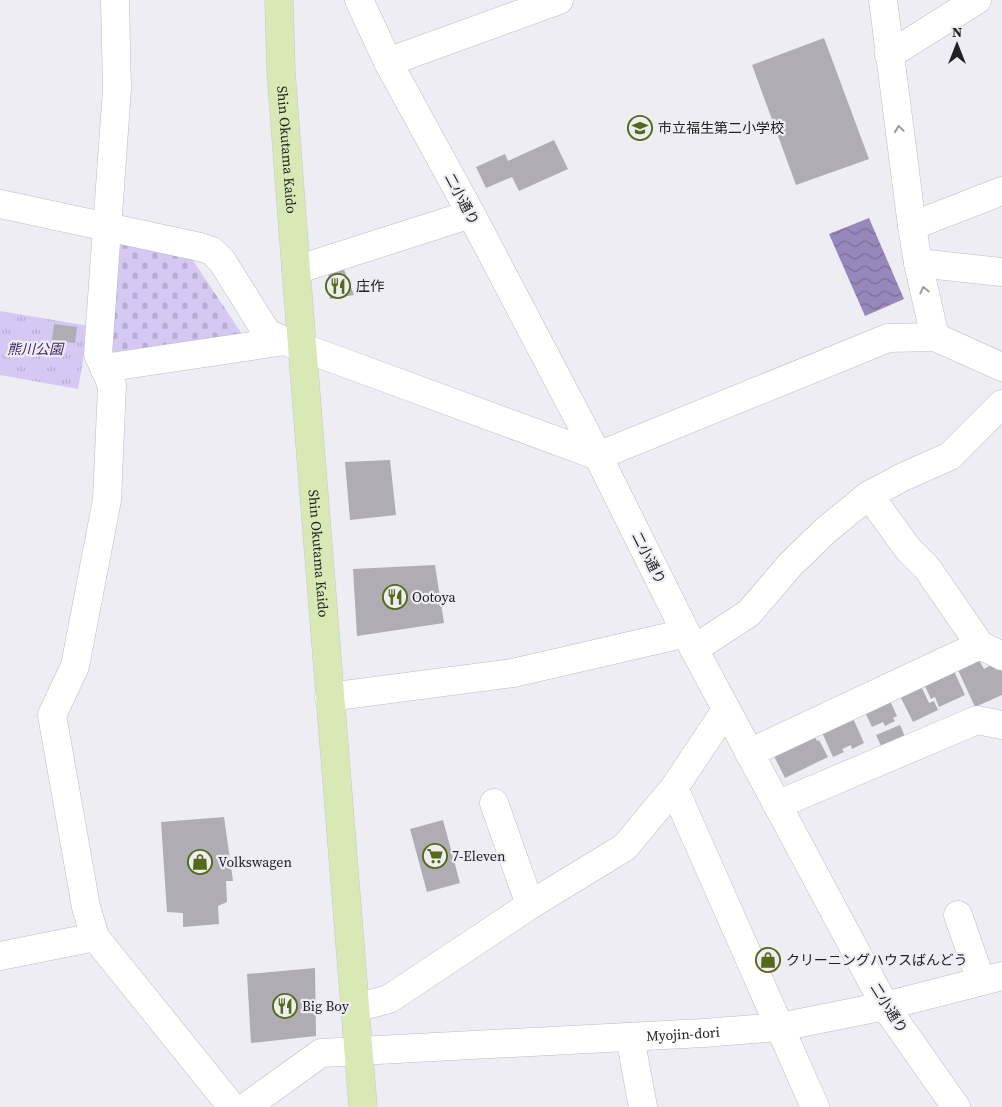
<svg xmlns="http://www.w3.org/2000/svg" width="1002" height="1107" font-family="'Source Serif 4','Noto Sans JP',serif">
<defs>
<pattern id="cemetery-stones" width="16" height="16" patternUnits="userSpaceOnUse" patternTransform="scale(1.25)"><rect width="16" height="16" fill="#d5c9f4"/><path d="M2 7V4a2 2 0 0 1 4 0v3zM10 15v-3a2 2 0 0 1 4 0v3z" fill="#b7acd1"/></pattern>
<pattern id="park-tufts" width="24" height="20" patternUnits="userSpaceOnUse" patternTransform="scale(1.25)"><rect width="24" height="20" fill="#d5c9f4"/><path d="M3 7l-1-3M5 7V3M7 7l1-3M15 17l-1-3M17 17v-4M19 17l1-3" fill="none" stroke="#b7acd1"/></pattern>
<pattern id="water-waves" width="16" height="10" patternUnits="userSpaceOnUse" patternTransform="scale(1.25)"><rect width="16" height="10" fill="#9787ba"/><path d="M0 5q4-4 8 0t8 0" fill="none" stroke="#7b6e97"/></pattern>
</defs>
<rect width="100%" height="100%" fill="#efedf4"/>
<polygon fill="url(#cemetery-stones)" points="110,238 188,253 244,337 111,361"/>
<polygon fill="url(#park-tufts)" points="0,311 89,326 78,389 0,375"/>
<polygon fill="url(#water-waves)" points="869,218 904,299 865,316 829,234"/>
<g fill="#afadb3">
<polygon points="824,38 869,159 796,185 752,65"/>
<polygon points="554,140 568,169 519,191 512,177 486,188 476,167 505,154 508,161"/>
<polygon points="328,267 343,267 354,295 330,299"/>
<polygon points="54,324 77,327 75,343 52,340"/>
<polygon points="390,460 396,515 350,520 345,462"/>
<polygon points="435,565 444,623 357,636 353,569"/>
<polygon points="979,660 984,669 993,664 996,670 1000,667 1002,672 1002,695 975,707 958,670"/>
<polygon points="953,669 965,695 939,707 935,697 931,699 923,682"/>
<polygon points="921,686 929,703 934,701 938,710 913,722 900,696"/>
<polygon points="889,699 897,716 893,718 895,721 885,726 883,722 872,727 864,710"/>
<polygon points="852,716 864,743 852,749 851,745 842,749 844,752 833,757 821,730"/>
<polygon points="900,725 906,739 883,750 876,735"/>
<polygon points="813,733 817,741 819,740 828,757 785,778 772,752"/>
<polygon points="224,817 233,881 226,881 227,902 218,906 219,924 183,927 183,913 167,912 161,822"/>
<polygon points="443,820 460,883 427,892 410,829"/>
<polygon points="315,968 316,1036 251,1043 247,974"/>
</g>
<g fill="none" stroke-linecap="round" stroke-linejoin="round">
<defs>
<g id="minor">
<polyline points="115,0 117,89 98,354 112,385 107,500 75,666 52,715 86,907 95,937 232,1107"/>
<polyline points="359,0 388,62 471,214 598,456 694,649 885,1006 956,1107"/>
<polyline points="883,0 912,226 918,263 935,337"/>
<polyline points="889,55 977,0"/>
<polyline points="388,62 559,0"/>
<polyline points="0,204 200,247 212,251 222,261 267,333 285,341"/>
<polyline points="912,226 1002,191"/>
<polyline points="918,263 1002,272"/>
<polyline points="296,270 471,214"/>
<polyline points="104,368 285,341 598,456 888,338 935,337 1002,367"/>
<polyline points="869,495 908,549 927,568 980,645 1002,656"/>
<polyline points="694,649 749,613 790,565 826,530 869,495 903,477 950,456 1002,404"/>
<polyline points="329,697 513,673 686,633"/>
<polyline points="749,753 980,645"/>
<polyline points="674,788 815,1107"/>
<polyline points="494,803 530,905"/>
<polyline points="777,805 977,720 1002,725"/>
<polyline points="958,915 981,981"/>
<polyline points="0,956 95,937"/>
<polyline points="355,1008 389,999 530,905 625,847 674,788 726,710"/>
<polyline points="630,1037 643,1107"/>
<path id="s1" d="M 246,1107 L 321,1053 L 703,1033 L 780,1027 L 885,1006 L 1002,976"/>
</g>
<g id="major">
<path id="s2" d="M 279,0 L 281,71 L 296,270 L 363,1107"/>
</g>
</defs>
<use href="#minor" stroke="#bcbbc1" stroke-width="29"/>
<use href="#major" stroke="#cac9ca" stroke-width="29"/>
<use href="#minor" stroke="#fff" stroke-width="28"/>
<use href="#major" stroke="#d8e9b5" stroke-width="28"/>
</g>
<defs><path id="oneway-chevron" d="M-2-3.5L2.5 0L-2 3.5" fill="none" stroke-width="1.6" stroke-linecap="round" stroke-linejoin="round" transform="scale(1.25)"/></defs>
<g stroke="#9b9b9c">
<use href="#oneway-chevron" transform="translate(899 129) rotate(-98)"/>
<use href="#oneway-chevron" transform="translate(924 290) rotate(-103)"/>
</g>
<defs>
<symbol id="school-ring" viewBox="-11 -11 22 22"><circle r="9.5" fill="#efedf4" stroke="#556a19" stroke-width="1.5"/><path d="M0-5L7-2L0 1L-7-2ZM-4 1L0 2.5L4 1V4Q0 6-4 4Z" fill="#556a19"/></symbol>
<symbol id="restaurant-ring" viewBox="-11 -11 22 22"><circle r="9.5" fill="#efedf4" stroke="#556a19" stroke-width="1.5"/><path d="M-5-6h1v4h1v-4h1v4h1v-4h1v5L-1.5 .5V6h-2V.5L-5-1ZM5-6V6H3V1.5H1.5Q1.5-4 5-6Z" fill="#556a19"/></symbol>
<symbol id="supermarket-ring" viewBox="-11 -11 22 22"><circle r="9.5" fill="#efedf4" stroke="#556a19" stroke-width="1.5"/><path d="M-6-5.5h2.5l.6 2H6L4.5 2H-2.5L-4.4-4H-6ZM-1.5 3.2a1.3 1.3 0 1 0 .1 0ZM3 3.2a1.3 1.3 0 1 0 .1 0Z" fill="#556a19"/></symbol>
<symbol id="shop-ring" viewBox="-11 -11 22 22"><circle r="9.5" fill="#efedf4" stroke="#556a19" stroke-width="1.5"/><path d="M-5-2.5h2.3a2.7 3.5 0 0 1 5.4 0H5L5.5 6h-11ZM-1.5-2.5h3a1.5 2.3 0 0 0-3 0Z" fill="#556a19"/></symbol>
</defs>
<g fill-rule="evenodd">
<use href="#school-ring" x="626" y="114" width="28" height="28"/>
<use href="#restaurant-ring" x="324" y="272" width="28" height="28"/>
<use href="#restaurant-ring" x="381" y="583" width="28" height="28"/>
<use href="#supermarket-ring" x="421" y="842" width="28" height="28"/>
<use href="#shop-ring" x="186" y="848" width="28" height="28"/>
<use href="#shop-ring" x="754" y="946" width="28" height="28"/>
<use href="#restaurant-ring" x="271" y="992" width="28" height="28"/>
</g>
<g text-anchor="middle" dominant-baseline="central" stroke-width="4.5" stroke-linejoin="round" paint-order="stroke">
<g font-size="14" fill="#212022" stroke="#efedf4" text-anchor="start">
<text x="658" y="128">市立福生第二小学校</text>
<text x="356" y="286">庄作</text>
<text x="412" y="597">Ootoya</text>
<text x="452" y="856">7-Eleven</text>
<text x="218" y="862">Volkswagen</text>
<text x="786" y="960">クリーニングハウスばんどう</text>
<text x="302" y="1006">Big Boy</text>
</g>
<g font-size="14" fill="#212022" stroke="#efedf4">
<text stroke="none"><textPath href="#s2" startOffset="150">Shin Okutama Kaido</textPath></text>
<text transform="translate(462 199) rotate(62)">二小通り</text>
<text stroke="none"><textPath href="#s2" startOffset="555">Shin Okutama Kaido</textPath></text>
<text transform="translate(649 558) rotate(63)">二小通り</text>
<text transform="translate(889 1008) rotate(58)">二小通り</text>
<text stroke="none"><textPath href="#s1" startOffset="455">Myojin-dori</textPath></text>
</g>
<g font-size="14" font-style="italic" fill="#3c2362" stroke="#efedf4">
<text x="35" y="349">熊川公園</text>
</g>
</g>
<g transform="translate(957 45)" stroke="#efedf4" stroke-width="4" paint-order="stroke">
<path d="M0-4L9 19L0 12L-9 19Z" fill="#212022"/>
<text y="-8" font-size="14" font-weight="bold" text-anchor="middle" fill="#212022">N</text>
</g>
</svg>
